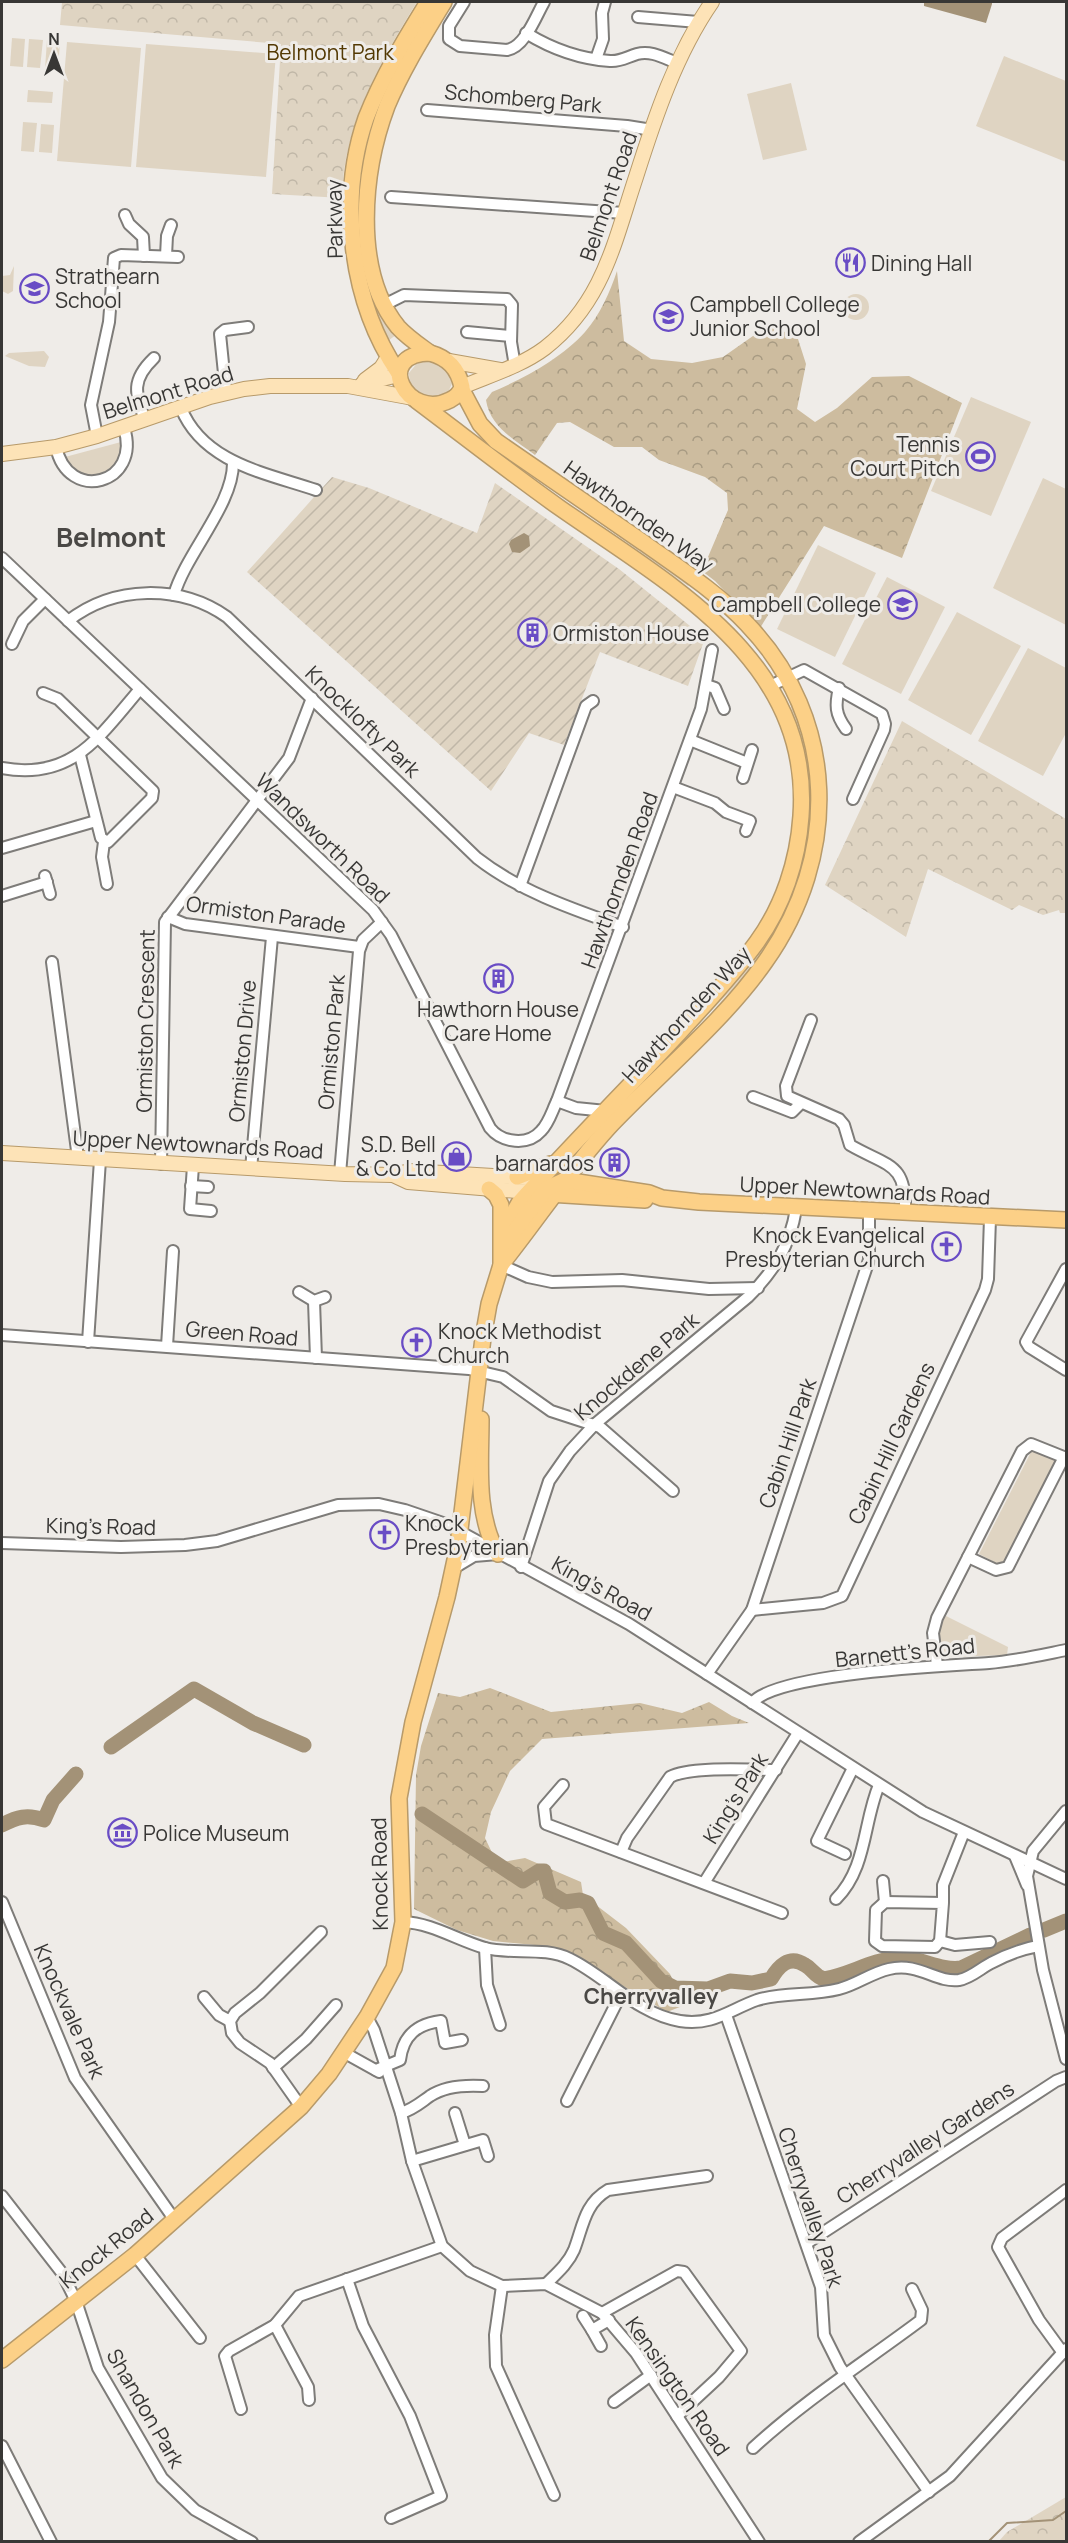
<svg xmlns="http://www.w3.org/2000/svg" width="1068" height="2543" font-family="Manrope,sans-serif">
<defs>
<pattern id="forest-crowns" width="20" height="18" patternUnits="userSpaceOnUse" patternTransform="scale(1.5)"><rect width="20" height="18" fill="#cdbc9f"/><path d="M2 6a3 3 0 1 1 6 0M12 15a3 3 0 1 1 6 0" fill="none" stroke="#a79a82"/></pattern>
<pattern id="park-crowns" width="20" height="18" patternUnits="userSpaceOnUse" patternTransform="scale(1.5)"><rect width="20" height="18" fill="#dfd4c2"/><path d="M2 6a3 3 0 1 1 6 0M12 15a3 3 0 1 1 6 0" fill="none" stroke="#c0b7a7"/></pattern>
<pattern id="garden-furrows" width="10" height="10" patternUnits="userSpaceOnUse" patternTransform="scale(1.5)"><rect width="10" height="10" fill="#dfd4c2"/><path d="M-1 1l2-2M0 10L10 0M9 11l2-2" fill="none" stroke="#c0b7a7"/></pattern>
</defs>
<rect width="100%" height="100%" fill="#efece8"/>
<g fill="#dfd4c2">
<path d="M 435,2 L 441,2 L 393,83 L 362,218 L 396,335 L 389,340 C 353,268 348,180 378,105 C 392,70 416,35 435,2 Z"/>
<polygon points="12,38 25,39 23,67 10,66"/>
<polygon points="29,39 43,40 40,68 27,67"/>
<polygon points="47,40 60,41 58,70 45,69"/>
<polygon points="67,42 141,48 131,167 57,161"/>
<polygon points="146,44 276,54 266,177 136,167"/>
<polygon points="1004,56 1066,81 1066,162 976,126"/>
<polygon points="791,83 807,150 763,160 747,94"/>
<polygon points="28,90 53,92 52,103 27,102"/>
<polygon points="23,122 37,123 34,152 21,151"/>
<polygon points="41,124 54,125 52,153 39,152"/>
<polygon points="14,266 13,291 8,294 2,291 2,276 10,275"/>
<circle cx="856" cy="307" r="13"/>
<polygon points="44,351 49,357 45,367 29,366 5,356 9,353"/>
<polygon points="432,358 449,369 453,382 446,396 426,400 410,387 409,373 418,362"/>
<polygon points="971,397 1031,422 991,516 931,491"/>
<path d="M 121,442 L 118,464 C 105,475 96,477 79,475 L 65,457 Z"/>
<polygon points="488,443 691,583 688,586"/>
<polygon points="1043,478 1066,489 1066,625 993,588"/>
<polygon points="818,545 876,573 835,657 777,629"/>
<polygon points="887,577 945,607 901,694 842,664"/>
<polygon points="957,612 1021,646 971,735 908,700"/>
<polygon points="1028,648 1066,668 1066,733 1043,776 978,741"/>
<path d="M 789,699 L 799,717 L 813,772 L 812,830 L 794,900 L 761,955 L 743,978 L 622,1103 L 781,915 C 804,866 815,816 805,762 C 801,740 794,720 789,699 Z"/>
<polygon points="1032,1450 1053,1455 1055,1463 1004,1562 998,1564 979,1554"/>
<path d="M 946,1616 L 1008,1647 L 1007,1655 L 947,1657 C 936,1646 939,1631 943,1618 Z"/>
</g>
<g fill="url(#forest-crowns)">
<path d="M 617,271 L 624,341 L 651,359 L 692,363 L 723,357 L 770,324 L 798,339 L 806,364 L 797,409 L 815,422 L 837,408 L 872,377 L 909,376 L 962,403 L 902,558 L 824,526 L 760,628 L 715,581 L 702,571 L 728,510 L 727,493 L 705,477 L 659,460 L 642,447 L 614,447 L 570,422 L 557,423 L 535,455 C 515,440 490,427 486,400 L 492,392 C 523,379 562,358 585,332 C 600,315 610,292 617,271 Z"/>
<polygon points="490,1688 551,1712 640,1703 682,1713 709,1702 732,1716 749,1723 542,1739 510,1771 491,1812 485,1838 497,1863 525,1858 581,1882 583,1895 626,1928 670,1974 685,2005 667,2012 566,1952 545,1946 493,1941 457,1930 414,1909 416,1775 421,1746 438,1693 460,1697"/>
</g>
<g fill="url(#park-crowns)">
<path d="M 62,2 L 417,2 C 380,62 343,126 342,198 L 272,194 L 281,44 L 60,25 Z"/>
<polygon points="902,721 1066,819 1066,913 1060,913 1059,910 1043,915 1019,905 1012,910 928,869 906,937 825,885"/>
<polygon points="1066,2497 1066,2541 999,2541 1007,2532"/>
</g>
<polygon fill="url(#garden-furrows)" points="332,477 369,488 477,533 495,483 619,569 705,638 688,686 600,652 564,745 529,733 491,791 247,572"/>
<g fill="#a39277">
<polygon points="924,2 992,2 992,4 986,23 924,6"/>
<polygon points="524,533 529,536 530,546 520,553 512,552 509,544 511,540"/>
</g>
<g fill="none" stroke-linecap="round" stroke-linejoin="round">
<polyline stroke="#a39277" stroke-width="2" points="988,2542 1007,2523 1053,2520 1066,2511"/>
<g stroke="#a39277" stroke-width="15">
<polyline points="111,1747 194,1689 253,1723 304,1745"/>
<path d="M 422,1814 L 523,1881 L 539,1871 L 544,1871 L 550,1893 L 565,1902 L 580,1900 L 588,1903 L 603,1933 L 626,1943 L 661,1981 L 675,1988 L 708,1989 L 730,1981 L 752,1983 L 771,1979 C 778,1967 789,1954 805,1965 C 813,1969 814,1976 824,1979 C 849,1975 871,1960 897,1958 C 919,1956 939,1971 961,1968 L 1030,1935"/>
<path d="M 2,1825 C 17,1817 27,1814 44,1820 L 53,1800 L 76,1774"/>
<polyline points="1044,1930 1066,1921"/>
</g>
<defs>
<g id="minor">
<path d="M 464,2 L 449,26 L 449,39 L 460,46 L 507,50 C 525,47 536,16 544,2"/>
<polyline points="638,17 698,22"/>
<path d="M 526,33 C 552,49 579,59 610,61 C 620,62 627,57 637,54 C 651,50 664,58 677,63"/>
<polyline points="596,59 603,39 602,13 605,2"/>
<polyline points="427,110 627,126 652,130"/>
<polyline points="391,197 624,213"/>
<polyline points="125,215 129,224 143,237 144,256"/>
<polyline points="166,256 167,236 171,225"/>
<polyline points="384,305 404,295 507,299 512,305 511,342 515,366"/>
<polyline points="467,332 511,336"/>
<polyline points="226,393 220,334 225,330 248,327"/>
<path d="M 181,408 C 203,463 266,473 316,490"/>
<path d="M 145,420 C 135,393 131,380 154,358"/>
<polyline points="97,436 91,405 109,322 114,258 121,255 178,257"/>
<path d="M 56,447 C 68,504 142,484 124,428"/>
<path d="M 2,558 L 373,910 L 391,935 L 490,1128 C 502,1143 528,1146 541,1131 C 549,1123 552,1111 557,1101 L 701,709 L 712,650"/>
<path d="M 174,595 C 186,553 234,504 233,462"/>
<path d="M 68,621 C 114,585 180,584 227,617 L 477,858 C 519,891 572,909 623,927"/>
<polyline points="12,644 23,621 45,599"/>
<polyline points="706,685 715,688 724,709"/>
<polyline points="770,686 804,670 882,714 885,724 884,730 853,799"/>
<path d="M 839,688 C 835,705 835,714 846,729"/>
<polyline points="43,693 58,699 153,791 152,798 108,842 101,838 80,755"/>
<polyline points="690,740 747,763"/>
<path d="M 2,768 C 72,781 99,737 140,689"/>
<polyline points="743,778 752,750"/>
<polyline points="673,787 715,803 726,812 750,821 746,831"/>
<polyline points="104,842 102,857 107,884"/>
<polyline points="2,848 96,821"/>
<polyline points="45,876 50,894"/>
<polyline points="520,886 586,706 593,701"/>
<polyline points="2,896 47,882"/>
<polyline points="168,917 185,924 359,947"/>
<polyline points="52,962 78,1158"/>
<path d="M 811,1020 L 786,1086 L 787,1096 L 839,1119 L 844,1125 L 850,1145 C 888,1167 907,1162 905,1213"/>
<polyline points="753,1097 792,1112 801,1103"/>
<polyline points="557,1101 576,1108 606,1111"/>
<polyline points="161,1164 165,922 289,758 312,698"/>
<polyline points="193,1166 190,1209 211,1211"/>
<polyline points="251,1169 272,937"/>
<polyline points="340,1174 359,951 363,940 382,922"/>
<polyline points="191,1186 208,1187"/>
<polyline points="501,1265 528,1277 552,1282 622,1280 709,1289 758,1288"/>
<polyline points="1066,1269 1026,1342 1029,1347 1066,1370"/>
<polyline points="299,1292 314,1301 325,1297"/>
<polyline points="314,1301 316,1358"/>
<polyline points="2,1335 469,1369 503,1377 551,1411 600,1427 673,1491"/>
<polyline points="88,1342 100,1160"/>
<polyline points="167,1346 173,1251"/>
<polyline points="2,1543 121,1547 185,1545 217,1541 338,1505 379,1504 405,1510 446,1524 629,1624 923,1812 1066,1879"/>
<polyline points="968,1557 996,1570 1008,1567 1064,1457"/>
<path d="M 521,1567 L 549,1481 L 570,1451 L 595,1424 L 748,1297 C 774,1271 790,1246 796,1209"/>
<polyline points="454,1568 474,1556 498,1554"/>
<polyline points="752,1610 823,1603 842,1596 985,1290 988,1279 990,1218"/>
<polyline points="937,1665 933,1633 937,1618 1022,1451 1031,1444 1066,1458"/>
<polyline points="707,1674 752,1610 869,1260 869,1212"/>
<path d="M 752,1703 C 776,1673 946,1666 989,1663 C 1015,1661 1041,1655 1066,1650"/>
<polyline points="563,1785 544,1807 546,1824 782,1913"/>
<polyline points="1066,1811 1033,1851 1027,1876 1043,1970 1066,2059"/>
<path d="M 621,1852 L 627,1838 L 670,1777 C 690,1766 750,1770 776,1770"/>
<polyline points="845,1854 817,1841 853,1768"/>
<polyline points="1015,1856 1027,1885"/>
<polyline points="883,1881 885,1902"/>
<polyline points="704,1883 798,1733"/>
<path d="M 836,1899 C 867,1868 863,1823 879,1785"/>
<polyline points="2,1902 75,2078 174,2219"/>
<polyline points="943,1903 940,1941 935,1947 882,1946 875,1941 876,1910 885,1902 943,1903 943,1885 964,1832"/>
<path d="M 403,1922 C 432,1923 457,1940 485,1948 C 513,1955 544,1946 570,1959 C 607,1977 637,2014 680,2021 C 713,2026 729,2010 757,2000 C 783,1992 812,1996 839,1989 C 856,1985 871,1973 889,1969 C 919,1962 936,1983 959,1980 C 971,1978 981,1968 991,1963 C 1006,1955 1022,1949 1038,1946"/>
<polyline points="940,1941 955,1945 990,1942"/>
<polyline points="485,1948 487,1985 500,2025"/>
<polyline points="204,1997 219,2015 230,2021"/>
<polyline points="726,2015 821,2287 824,2335 840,2367 929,2492"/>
<polyline points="367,2017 374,2030 401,2113 412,2161 442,2246 470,2271 502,2286 546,2284 602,2313 636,2353 759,2542"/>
<polyline points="343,2052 379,2072"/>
<polyline points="273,2068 306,2039 336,2005"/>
<path d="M 376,2070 L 400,2060 C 403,2035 417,2024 441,2021 L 445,2043 L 462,2040"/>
<polyline points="567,2101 621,1994"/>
<polyline points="301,2107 270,2063 240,2043 232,2033 230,2021 235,2013 260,1993 321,1932"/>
<path d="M 401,2113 C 414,2109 420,2103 430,2096 C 445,2086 466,2085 483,2086"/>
<polyline points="455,2113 465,2145"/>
<polyline points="412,2161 483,2140 488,2156"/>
<polyline points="2,2196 62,2273 76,2301 98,2368 162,2478 195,2510 252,2542"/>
<polyline points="807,2243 1056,2081 1066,2077"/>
<polyline points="135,2255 200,2338"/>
<polyline points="347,2279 363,2326 410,2416 441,2496 391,2518"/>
<path d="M 546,2284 C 556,2274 568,2264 574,2250 C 583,2227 584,2204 608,2190 L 707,2176"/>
<polyline points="502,2286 495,2335 496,2366 554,2495"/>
<polyline points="602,2313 677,2271 684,2272 741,2351 719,2377 677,2416"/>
<polyline points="583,2316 592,2330"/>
<polyline points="275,2325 308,2387 309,2400"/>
<polyline points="601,2346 592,2330 609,2320"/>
<polyline points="1063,2353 1039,2320 998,2247 1002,2238 1066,2190"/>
<polyline points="614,2402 651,2375"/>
<polyline points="241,2409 225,2356 229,2351 275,2325 299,2296 442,2246"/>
<polyline points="2,2446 51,2542"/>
<path d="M 753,2448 C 805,2400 865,2362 921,2320 L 922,2310 L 912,2289"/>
<polyline points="859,2542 950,2476 1066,2349"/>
</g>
<g id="major">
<polyline points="449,361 500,370"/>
<polyline points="365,380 381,368 388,357"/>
<polyline points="362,384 398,375"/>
<path d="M 462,387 C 490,375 521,366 545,348 C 603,303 614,243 636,177 C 655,117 676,54 712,2"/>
<polyline points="2,454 56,447 97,436 210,397 244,389 270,386 348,386 413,398"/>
<polyline points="2,1153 345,1174 393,1175 410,1171 527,1178"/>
<polyline points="393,1175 408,1182 528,1192"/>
</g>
<g id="highway">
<path d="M 430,353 C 419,345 407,337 398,327 C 352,270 363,170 387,106 C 402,70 424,35 444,2"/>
<path d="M 430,353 C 448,358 458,368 462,387 C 460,393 456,397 450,400 C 407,422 372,354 430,353 Z"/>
<path d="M 398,372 C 350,301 338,198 366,118 C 382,77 405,39 428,2"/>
<path d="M 462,390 L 480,424 L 496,441 C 546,475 595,509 644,543 C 679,568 717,592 747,624 C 839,720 840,856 765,962 C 724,1021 658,1075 608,1128 C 569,1171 537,1220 501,1265"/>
<path d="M 417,401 C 465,437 512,474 560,508 C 670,585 812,660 801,816 C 798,861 783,906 757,942 C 733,975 706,1003 679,1033 C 626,1090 571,1145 519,1203 L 503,1231"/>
<polyline points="517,1177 550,1164"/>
<polyline points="549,1194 645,1200"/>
<polyline points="506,1242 546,1189 565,1180 649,1193 662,1198 699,1202 1066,1220"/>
<path d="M 481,1419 C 481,1464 475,1514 498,1554"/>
<polyline points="2,2360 135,2255 301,2107 329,2074 367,2017 394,1968 403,1922 399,1798 413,1722 447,1597 458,1546 483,1338 489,1304 501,1265 501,1205 496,1195 489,1189"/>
</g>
</defs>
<use href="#minor" stroke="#7e7c79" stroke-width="14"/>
<use href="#major" stroke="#b79a6a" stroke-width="16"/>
<use href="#highway" stroke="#b79a6a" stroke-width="18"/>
<use href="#minor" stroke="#fff" stroke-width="10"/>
<use href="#major" stroke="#fde3b7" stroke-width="14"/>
<use href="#highway" stroke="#fcd087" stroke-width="15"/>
</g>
<defs>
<symbol id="restaurant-ring" viewBox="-11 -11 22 22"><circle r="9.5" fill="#efece8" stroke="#694cc5" stroke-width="1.5"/><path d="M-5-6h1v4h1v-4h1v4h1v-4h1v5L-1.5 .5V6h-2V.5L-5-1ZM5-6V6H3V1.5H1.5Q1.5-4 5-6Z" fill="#694cc5"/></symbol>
<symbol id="school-ring" viewBox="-11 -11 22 22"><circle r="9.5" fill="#efece8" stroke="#694cc5" stroke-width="1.5"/><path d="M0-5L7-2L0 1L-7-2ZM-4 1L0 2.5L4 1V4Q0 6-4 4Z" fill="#694cc5"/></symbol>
<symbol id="stadium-ring" viewBox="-11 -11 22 22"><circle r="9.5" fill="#efece8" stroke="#694cc5" stroke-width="1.5"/><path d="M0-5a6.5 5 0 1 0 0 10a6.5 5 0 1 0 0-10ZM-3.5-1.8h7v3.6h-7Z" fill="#694cc5"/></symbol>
<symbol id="building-ring" viewBox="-11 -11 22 22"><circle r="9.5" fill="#efece8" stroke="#694cc5" stroke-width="1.5"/><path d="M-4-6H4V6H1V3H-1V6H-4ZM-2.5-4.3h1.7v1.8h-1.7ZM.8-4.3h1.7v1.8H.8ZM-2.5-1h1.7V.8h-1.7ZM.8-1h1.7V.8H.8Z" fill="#694cc5"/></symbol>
<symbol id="shop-ring" viewBox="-11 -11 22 22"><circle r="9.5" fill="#efece8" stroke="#694cc5" stroke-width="1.5"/><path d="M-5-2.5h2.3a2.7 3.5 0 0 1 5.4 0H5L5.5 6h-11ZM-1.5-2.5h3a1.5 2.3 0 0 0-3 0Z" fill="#694cc5"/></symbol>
<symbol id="church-ring" viewBox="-11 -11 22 22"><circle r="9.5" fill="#efece8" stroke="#694cc5" stroke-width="1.5"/><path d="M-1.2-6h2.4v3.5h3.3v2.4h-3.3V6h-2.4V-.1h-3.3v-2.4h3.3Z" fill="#694cc5"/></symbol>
<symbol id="museum-ring" viewBox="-11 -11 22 22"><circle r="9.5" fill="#efece8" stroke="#694cc5" stroke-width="1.5"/><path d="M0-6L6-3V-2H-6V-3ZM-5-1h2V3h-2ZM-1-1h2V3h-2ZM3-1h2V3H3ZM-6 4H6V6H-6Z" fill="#694cc5"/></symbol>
</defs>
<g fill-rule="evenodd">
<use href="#restaurant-ring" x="834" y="246" width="33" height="33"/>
<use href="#school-ring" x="18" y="272" width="33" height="33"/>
<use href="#school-ring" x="652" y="300" width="33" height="33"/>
<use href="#stadium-ring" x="964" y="440" width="33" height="33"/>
<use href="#school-ring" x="886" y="588" width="33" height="33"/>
<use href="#building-ring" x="516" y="616" width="33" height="33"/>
<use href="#building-ring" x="482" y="962" width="33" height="33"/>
<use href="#shop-ring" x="440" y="1140" width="33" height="33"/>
<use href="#building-ring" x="598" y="1146" width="33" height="33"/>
<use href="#church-ring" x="930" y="1230" width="33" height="33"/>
<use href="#church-ring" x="400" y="1326" width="33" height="33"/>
<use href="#church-ring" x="368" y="1518" width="33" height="33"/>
<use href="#museum-ring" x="106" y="1816" width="33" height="33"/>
</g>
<g text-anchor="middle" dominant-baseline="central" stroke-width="6" stroke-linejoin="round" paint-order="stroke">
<g font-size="21" fill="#533903" stroke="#efece8">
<text x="330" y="52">Belmont Park</text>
</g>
<g font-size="21" fill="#383735" stroke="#efece8">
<text transform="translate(523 98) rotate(5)">Schomberg Park</text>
<text transform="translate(608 196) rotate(-71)">Belmont Road</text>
<text transform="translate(334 219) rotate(-91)">Parkway</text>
<text transform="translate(168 392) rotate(-17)">Belmont Road</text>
<text transform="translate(639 516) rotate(35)">Hawthornden Way</text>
<text transform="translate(363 721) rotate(44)">Knocklofty Park</text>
<text transform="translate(323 838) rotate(44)">Wandsworth Road</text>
<text transform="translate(619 880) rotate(-70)">Hawthornden Road</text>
<text transform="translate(266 914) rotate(8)">Ormiston Parade</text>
<text transform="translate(686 1014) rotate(-47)">Hawthornden Way</text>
<text transform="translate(145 1021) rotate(-89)">Ormiston Crescent</text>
<text transform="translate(331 1042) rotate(-85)">Ormiston Park</text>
<text transform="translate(242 1051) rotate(-85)">Ormiston Drive</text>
<text transform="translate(198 1144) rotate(3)">Upper Newtownards Road</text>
<text transform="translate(865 1190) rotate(3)">Upper Newtownards Road</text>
<text transform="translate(242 1333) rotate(5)">Green Road</text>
<text transform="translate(636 1366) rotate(-40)">Knockdene Park</text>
<text transform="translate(787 1443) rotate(-71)">Cabin Hill Park</text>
<text transform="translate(891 1443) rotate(-65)">Cabin Hill Gardens</text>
<text transform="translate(101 1526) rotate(1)">King's Road</text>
<text transform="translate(602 1588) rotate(29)">King's Road</text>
<text transform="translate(905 1652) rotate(-6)">Barnett's Road</text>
<text transform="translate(735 1798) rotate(-58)">King's Park</text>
<text transform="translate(379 1874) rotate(-91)">Knock Road</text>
<text transform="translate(70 2011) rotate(66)">Knockvale Park</text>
<text transform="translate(925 2142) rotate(-33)">Cherryvalley Gardens</text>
<text transform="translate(811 2207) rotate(72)">Cherryvalley Park</text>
<text transform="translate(106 2248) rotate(-39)">Knock Road</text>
<text transform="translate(678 2386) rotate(55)">Kensington Road</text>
<text transform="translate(146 2408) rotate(60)">Shandon Park</text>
</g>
<g font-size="21" fill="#383735" stroke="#efece8" text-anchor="start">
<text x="871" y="263">Dining Hall</text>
<text x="55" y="276">Strathearn<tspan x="55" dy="24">School</tspan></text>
<text x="690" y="304">Campbell College<tspan x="690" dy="24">Junior School</tspan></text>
<text x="960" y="444" text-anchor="end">Tennis<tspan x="960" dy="24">Court Pitch</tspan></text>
<text x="881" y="604" text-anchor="end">Campbell College</text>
<text x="553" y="633">Ormiston House</text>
<text x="498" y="1009" text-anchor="middle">Hawthorn House<tspan x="498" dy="24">Care Home</tspan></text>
<text x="436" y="1144" text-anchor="end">S.D. Bell<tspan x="436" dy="24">&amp; Co Ltd</tspan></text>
<text x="594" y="1163" text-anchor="end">barnardos</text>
<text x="925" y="1235" text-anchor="end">Knock Evangelical<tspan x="925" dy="24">Presbyterian Church</tspan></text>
<text x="438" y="1331">Knock Methodist<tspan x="438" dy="24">Church</tspan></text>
<text x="405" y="1523">Knock<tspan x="405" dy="24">Presbyterian</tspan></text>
<text x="143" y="1833">Police Museum</text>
</g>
<g font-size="22" font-weight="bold" fill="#4a4845" stroke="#efece8">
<text x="651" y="1996">Cherryvalley</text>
</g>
<g font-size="27" font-weight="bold" fill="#4a4845" stroke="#efece8">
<text x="111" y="536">Belmont</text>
</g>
</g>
<rect width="1068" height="2543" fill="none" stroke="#383735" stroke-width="6"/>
<g transform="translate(54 54)" stroke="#efece8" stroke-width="4.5" paint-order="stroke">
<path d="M0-4.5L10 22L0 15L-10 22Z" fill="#383735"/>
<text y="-9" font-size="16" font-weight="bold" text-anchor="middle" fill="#383735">N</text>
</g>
</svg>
